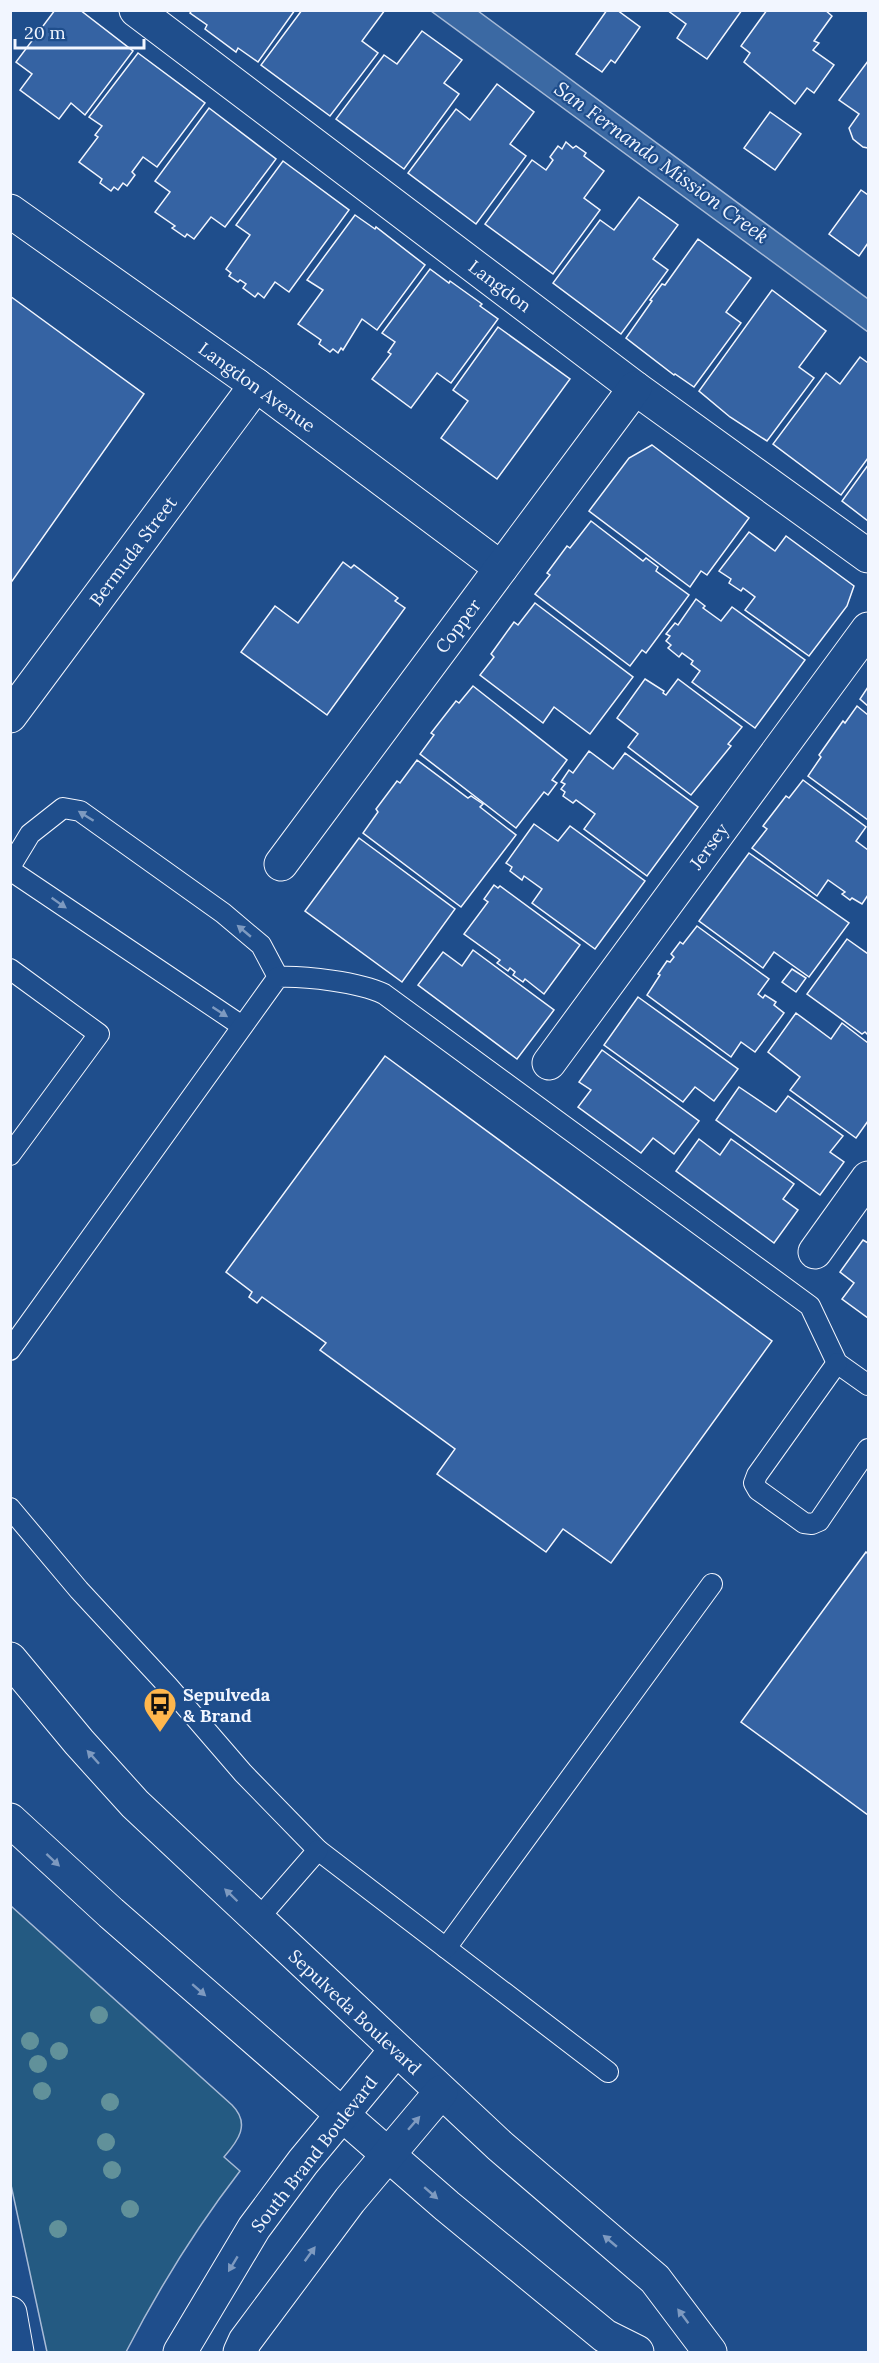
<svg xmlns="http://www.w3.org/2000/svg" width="879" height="2363" font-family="Lora,serif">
<rect width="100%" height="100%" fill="#1f4e8c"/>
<path fill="#245a82" stroke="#a8bbd7" stroke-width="1.5" d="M 11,1906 L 232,2105 C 251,2124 238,2141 224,2157 L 240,2171 C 196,2228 159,2288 126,2352 L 47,2352 L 11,2185 Z"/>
<polygon fill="#3b69a3" stroke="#a8bbd7" stroke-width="1.5" points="431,11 478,11 868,299 868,332"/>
<g fill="#3563a3" stroke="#f2f6ff" stroke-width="1.5">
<polygon points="55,10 80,10 133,51 85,115 71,103 59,119 20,90 32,74 16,62"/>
<polygon points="192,10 295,10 258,62 238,48 236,52 205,29 207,25 190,13"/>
<polygon points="302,10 385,10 362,41 378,53 330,116 261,65"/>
<polygon points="607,10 617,10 640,27 615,63 611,60 602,72 576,54"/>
<polygon points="667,10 742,10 707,59 677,38 686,24"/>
<polygon points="767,10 825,10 832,16 814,41 819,43 813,50 834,65 814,93 807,88 795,104 744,62 750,53 741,46"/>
<polygon points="422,31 462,60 444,83 459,94 404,169 336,119 384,55 397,64"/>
<polygon points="138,53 205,103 157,167 143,157 132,172 135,175 127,186 123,183 118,190 114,187 111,191 100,183 102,179 79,162 98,137 95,135 102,126 89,117"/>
<polygon points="868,61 868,148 863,147 853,139 849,128 859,114 839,100"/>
<polygon points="497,84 534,112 510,144 526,156 476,224 408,173 456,109 470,120"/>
<polygon points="209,108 276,159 225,227 211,217 194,239 187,234 185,237 172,228 175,226 155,212 170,192 155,181"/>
<polygon points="770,112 801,134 775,170 744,148"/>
<polygon points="566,142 573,148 576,146 586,153 584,156 604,171 584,198 600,210 553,274 485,224 532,160 546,170 553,160 550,157 558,146 562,149"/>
<polygon points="283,161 349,210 289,292 275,282 264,298 258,293 255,297 243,288 246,284 240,280 238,282 229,276 231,273 226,269 250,235 236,225"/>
<polygon points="861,190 868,195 868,243 859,256 829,234"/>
<polygon points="639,197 678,225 653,259 668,270 621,334 553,283 600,220 614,230"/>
<polygon points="355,215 375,229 376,227 425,265 377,330 362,319 343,350 341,348 338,353 333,349 330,352 319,344 321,340 298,324 323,290 307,280"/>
<polygon points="698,239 751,278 726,312 741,323 694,387 675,374 674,375 626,338 652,301 650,300 662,284 665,285"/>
<polygon points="430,269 449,283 450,281 482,304 480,306 498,319 451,383 437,373 411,408 372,379 391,354 388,352 395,342 382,333"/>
<polygon points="772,290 826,331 799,367 814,378 767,441 730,417 699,391"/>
<polygon points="10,296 144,394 10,584"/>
<polygon points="498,327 570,379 497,479 441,438 468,401 453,390"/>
<polygon points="860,357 868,363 868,458 841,495 773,444 826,373 840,384"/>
<polygon points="652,445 749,518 707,575 701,571 690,587 589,511 629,458"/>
<polygon points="868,465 868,521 842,501"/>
<polygon points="591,521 643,561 646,558 658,567 656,571 689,595 646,653 642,650 630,666 535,594 550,575 547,573 567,546 570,548"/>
<polygon points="749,532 775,551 786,536 854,586 847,606 809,656 745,610 755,597 743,588 741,591 729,583 731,579 719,571"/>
<polygon points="343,562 351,568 354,565 398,598 395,601 405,608 327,715 241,652 275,606 298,623"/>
<polygon points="696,599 705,606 703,608 721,621 732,607 805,660 755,728 692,682 700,671 691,664 693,661 682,653 679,657 668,648 671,645 666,641 670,636 666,634 675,623 678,625"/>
<polygon points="535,603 633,677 590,734 554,707 543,723 480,675 494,657 491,654 514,622 518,625"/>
<polygon points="645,679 664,691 663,693 666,695 678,679 742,727 728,744 731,746 691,795 628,747 638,734 617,718"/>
<polygon points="473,686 567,760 552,780 557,783 548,795 544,792 516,828 420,754 434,735 431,733 456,701 459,703"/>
<polygon points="868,687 868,706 860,699"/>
<polygon points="857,706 868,715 868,820 808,776 821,757 819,755 843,721 845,723"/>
<polygon points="589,751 613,769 625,753 698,807 647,876 584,829 595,814 576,800 573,803 563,796 565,792 561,789 565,784 561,782 569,770 573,773"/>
<polygon points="417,760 468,798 471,796 483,804 480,807 516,835 461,907 363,833 378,812 376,809 397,781 400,783"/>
<polygon points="803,780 866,827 856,841 868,850 868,895 862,904 852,898 850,900 842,894 845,892 828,880 817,896 752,848 767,829 763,826 786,796 789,798"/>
<polygon points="534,824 558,841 570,826 645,881 595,949 532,903 542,889 524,876 522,880 510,871 512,867 506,863"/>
<polygon points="359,838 455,909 402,982 305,911"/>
<polygon points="749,853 849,923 809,977 774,952 763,968 699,921"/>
<polygon points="494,885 498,888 500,886 580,945 544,994 525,979 523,982 513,975 515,972 510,968 508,971 497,963 500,960 464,934 488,902 484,899"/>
<polygon points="697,926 769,979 758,994 763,998 765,995 776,1002 774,1005 784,1013 755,1052 741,1042 731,1057 647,995 660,975 658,974 667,961 670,962 674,957 671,954 680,942 683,944"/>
<polygon points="847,939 868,954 868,1035 865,1032 862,1034 807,994"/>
<polygon points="473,950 554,1010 517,1059 418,985 443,952 462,966"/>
<polygon points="792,969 806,978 796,992 782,982"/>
<polygon points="638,997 738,1069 714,1101 695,1087 683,1102 604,1045"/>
<polygon points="796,1013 831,1039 842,1023 868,1043 868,1121 856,1138 790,1090 800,1077 768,1052"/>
<polygon points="602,1050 699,1121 674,1154 653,1138 641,1153 578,1107 591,1090 579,1082"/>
<polygon points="385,1056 772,1341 611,1563 563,1529 546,1552 437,1474 455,1449 320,1350 326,1343 262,1297 257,1303 249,1297 252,1292 226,1272"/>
<polygon points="739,1087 776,1112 788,1096 843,1136 830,1152 844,1162 820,1195 716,1120"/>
<polygon points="699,1139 720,1155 731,1139 794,1184 783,1199 798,1210 774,1243 676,1171"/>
<polygon points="863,1240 868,1243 868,1318 842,1299 854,1283 840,1272"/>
<polygon points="866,1552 868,1554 868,1815 741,1722"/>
</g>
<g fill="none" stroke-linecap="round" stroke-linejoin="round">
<defs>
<g id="lane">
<polyline points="10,867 30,834 63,808 80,811 223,913 261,945 278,977"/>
<polyline points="10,870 242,1026"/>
<polyline points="10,969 99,1034 10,1155"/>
<path d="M 10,1350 L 278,977 C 306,976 359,982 384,994 L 810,1306 L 837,1363 L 868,1385"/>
<polyline points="837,1363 757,1475 754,1483 758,1490 804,1523 812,1524 819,1521 868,1449"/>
<polyline points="10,1508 79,1590 168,1686 243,1773 318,1850 608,2072"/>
<polyline points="257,1920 318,1850"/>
<polyline points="446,1948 712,1584"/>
</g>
<g id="street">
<polyline points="136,10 635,388 868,556"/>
<polyline points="10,211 256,385 501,568"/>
<polyline points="10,716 256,385"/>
<polyline points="281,864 635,388"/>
<polyline points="549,1063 868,629"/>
<polyline points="815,1252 868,1178"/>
</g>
<g id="primary">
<polyline points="10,1659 79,1742 135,1804 500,2146 655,2279 710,2352"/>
<polyline points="10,1820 111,1913 447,2206 605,2336 637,2352"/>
<polyline points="10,2313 17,2352"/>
<polyline points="180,2352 254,2228 303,2162 395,2051"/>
<polyline points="240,2352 245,2341 350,2200 441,2092"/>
</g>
</defs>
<use href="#lane" stroke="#f2f6ff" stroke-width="22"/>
<use href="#street" stroke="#f2f6ff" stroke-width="35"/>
<use href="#primary" stroke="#f2f6ff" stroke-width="35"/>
<use href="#lane" stroke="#1f4e8c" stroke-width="20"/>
<use href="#street" stroke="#1f4e8c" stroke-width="33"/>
<use href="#primary" stroke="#1f4e8c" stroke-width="33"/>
</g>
<g fill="#61919a">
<circle cx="99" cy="2015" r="9"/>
<circle cx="30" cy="2041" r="9"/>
<circle cx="59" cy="2051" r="9"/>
<circle cx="38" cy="2064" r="9"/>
<circle cx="42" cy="2091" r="9"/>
<circle cx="110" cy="2102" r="9"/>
<circle cx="106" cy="2142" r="9"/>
<circle cx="112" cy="2170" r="9"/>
<circle cx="130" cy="2209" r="9"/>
<circle cx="58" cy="2229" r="9"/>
</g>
<defs><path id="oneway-solid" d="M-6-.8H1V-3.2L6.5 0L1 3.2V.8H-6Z" transform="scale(1.5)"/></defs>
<g fill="#7e9ac0">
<use href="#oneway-solid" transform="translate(86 816) rotate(-148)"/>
<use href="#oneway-solid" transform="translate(59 903) rotate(35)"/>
<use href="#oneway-solid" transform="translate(244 931) rotate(-140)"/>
<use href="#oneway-solid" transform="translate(220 1012) rotate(33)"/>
<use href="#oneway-solid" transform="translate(93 1757) rotate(-132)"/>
<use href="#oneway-solid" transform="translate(53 1860) rotate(43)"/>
<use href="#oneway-solid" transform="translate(231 1895) rotate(-136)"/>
<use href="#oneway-solid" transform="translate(199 1990) rotate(41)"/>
<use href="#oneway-solid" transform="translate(414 2123) rotate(-49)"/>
<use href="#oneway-solid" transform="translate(431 2193) rotate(41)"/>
<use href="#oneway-solid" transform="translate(610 2241) rotate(-140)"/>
<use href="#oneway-solid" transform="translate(310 2254) rotate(-54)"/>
<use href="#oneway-solid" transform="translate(233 2264) rotate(121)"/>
<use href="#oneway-solid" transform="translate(683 2316) rotate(-127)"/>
</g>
<defs>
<symbol id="bus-pin" viewBox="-11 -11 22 30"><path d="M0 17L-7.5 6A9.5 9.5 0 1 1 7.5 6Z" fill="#ffb74d" stroke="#1f4e8c"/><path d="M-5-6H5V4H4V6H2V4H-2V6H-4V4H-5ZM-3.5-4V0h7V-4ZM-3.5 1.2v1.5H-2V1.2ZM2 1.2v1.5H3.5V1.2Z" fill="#111"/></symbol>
</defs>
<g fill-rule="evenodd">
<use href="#bus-pin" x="141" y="1685" width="38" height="52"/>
</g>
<g text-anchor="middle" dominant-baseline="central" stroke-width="4.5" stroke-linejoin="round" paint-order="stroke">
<g font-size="18" fill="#f2f6ff" stroke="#1f4e8c">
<text transform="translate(500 286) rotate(37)">Langdon</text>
<text transform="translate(257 387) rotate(36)">Langdon Avenue</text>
<text transform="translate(133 551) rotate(-53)">Bermuda Street</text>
<text transform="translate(458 626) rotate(-53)">Copper</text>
<text transform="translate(709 846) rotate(-54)">Jersey</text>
<text transform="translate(355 2012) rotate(43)">Sepulveda Boulevard</text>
<text transform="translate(314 2154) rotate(-52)">South Brand Boulevard</text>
</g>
<g font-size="18" font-weight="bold" fill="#f2f6ff" stroke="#1f4e8c" text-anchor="start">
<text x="183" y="1694">Sepulveda<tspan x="183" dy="21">&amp; Brand</tspan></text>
</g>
<g font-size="20" font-style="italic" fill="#f2f6ff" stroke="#1f4e8c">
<text transform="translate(662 162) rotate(36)">San Fernando Mission Creek</text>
</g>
</g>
<rect width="879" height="2363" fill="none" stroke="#f2f6ff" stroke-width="24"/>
<path d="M15 39v9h129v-9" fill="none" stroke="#f2f6ff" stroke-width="3"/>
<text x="24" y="39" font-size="18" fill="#f2f6ff" stroke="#1f4e8c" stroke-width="4.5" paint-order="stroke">20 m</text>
</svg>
